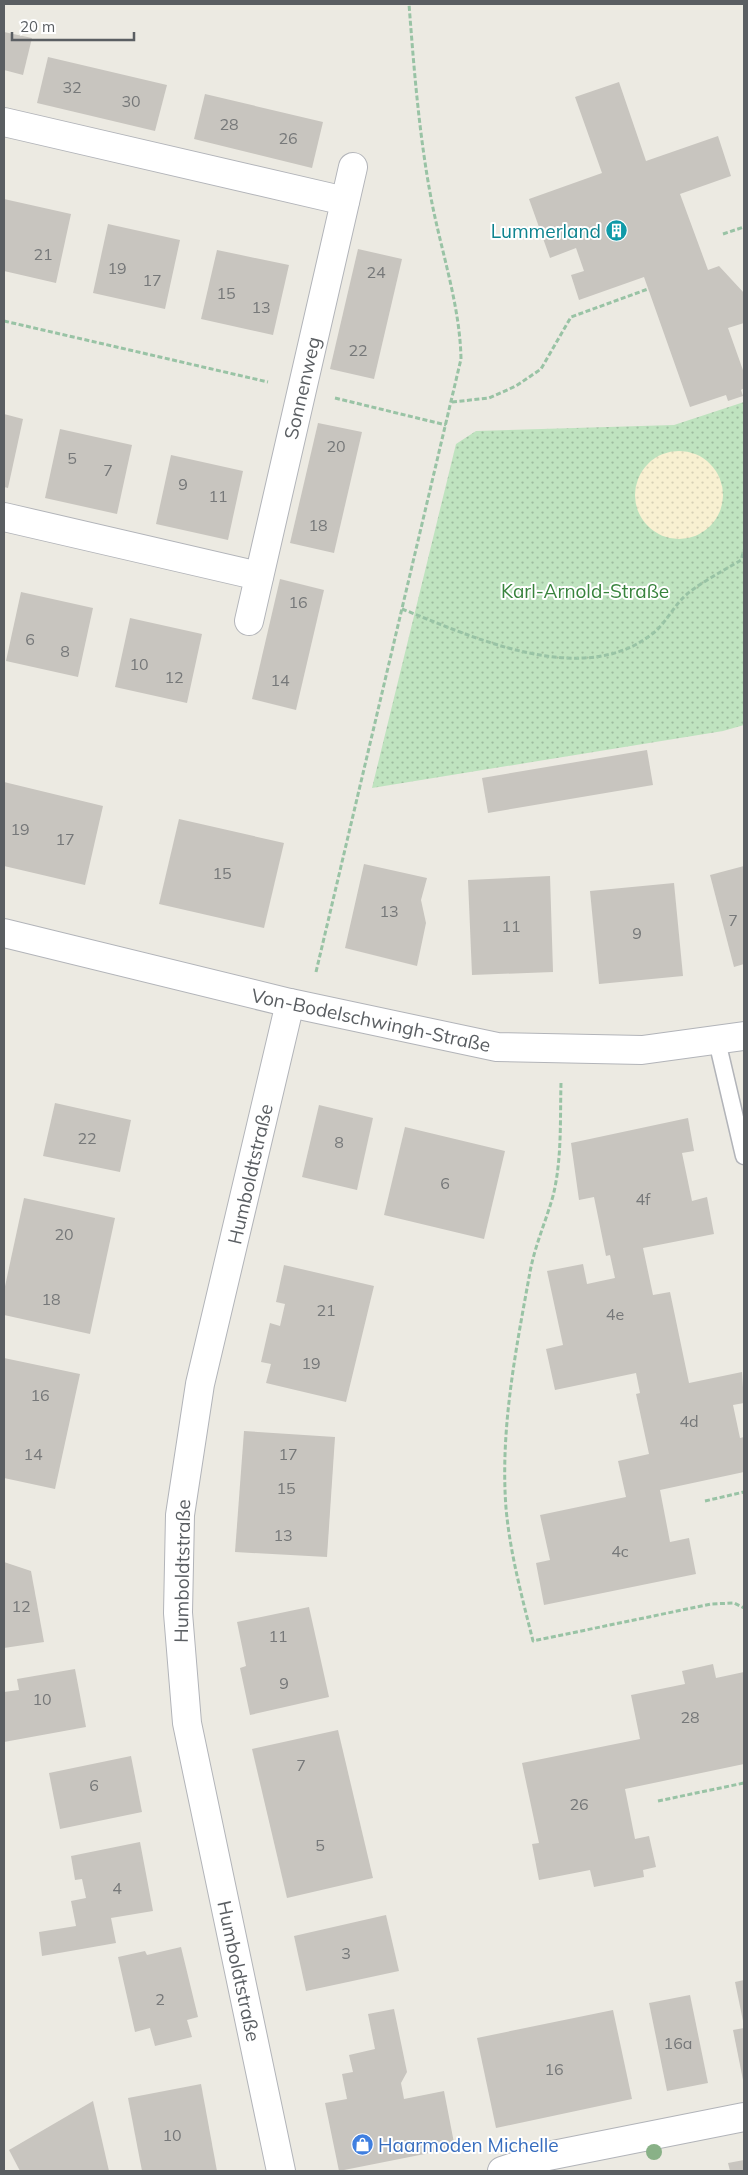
<svg xmlns="http://www.w3.org/2000/svg" width="748" height="2175" font-family="Mulish,sans-serif">
<defs>
<pattern id="grass-dots" width="8" height="8" patternUnits="userSpaceOnUse" patternTransform="scale(1.25)"><rect width="8" height="8" fill="#bfe3bf"/><path d="M2 2h.1M6 6h.1" fill="none" stroke="#9ebb9f" stroke-width="1.8" stroke-linecap="round"/></pattern>
<pattern id="sand-dots" width="8" height="8" patternUnits="userSpaceOnUse" patternTransform="scale(1.25)"><rect width="8" height="8" fill="#f8f0d1"/><path d="M2 2h.1M6 6h.1" fill="none" stroke="#d7d0b6" stroke-width="1.8" stroke-linecap="round"/></pattern>
</defs>
<rect width="100%" height="100%" fill="#eceae2"/>
<polygon fill="url(#grass-dots)" points="744,402 744,725 723,731 372,788 456,444 476,431 674,425"/>
<circle fill="url(#sand-dots)" cx="679" cy="495" r="44"/>
<g fill="#c8c5bf">
<polygon points="4,32 32,38 23,75 4,70"/>
<polygon points="48,57 167,85 155,131 37,103"/>
<polygon points="619,82 646,161 718,136 731,176 680,194 708,270 719,266 744,293 744,323 728,328 744,373 744,388 741,390 743,396 728,401 726,395 690,407 644,277 579,300 571,275 584,271 576,248 550,258 529,199 602,173 575,97"/>
<polygon points="205,94 323,122 312,168 194,139"/>
<polygon points="4,199 71,214 56,283 4,271"/>
<polygon points="108,224 180,240 165,309 93,293"/>
<polygon points="358,249 402,259 374,379 330,369"/>
<polygon points="217,250 289,265 273,335 201,319"/>
<polygon points="4,414 23,419 8,488 4,487"/>
<polygon points="318,423 362,432 334,553 290,543"/>
<polygon points="60,429 132,445 117,514 45,498"/>
<polygon points="171,455 243,471 228,540 156,524"/>
<polygon points="280,579 324,590 296,710 252,699"/>
<polygon points="21,592 93,608 78,677 6,661"/>
<polygon points="130,618 202,634 187,703 115,687"/>
<polygon points="647,750 653,785 488,813 482,778"/>
<polygon points="4,782 103,806 85,885 4,866"/>
<polygon points="179,819 284,843 264,928 159,904"/>
<polygon points="364,864 427,878 421,900 426,923 417,966 345,948"/>
<polygon points="744,866 744,964 734,967 710,875"/>
<polygon points="550,876 553,972 472,975 468,880"/>
<polygon points="674,883 683,976 599,984 590,891"/>
<polygon points="55,1103 131,1120 120,1172 43,1156"/>
<polygon points="319,1105 373,1118 357,1190 302,1177"/>
<polygon points="688,1118 694,1151 682,1153 692,1201 707,1197 714,1234 643,1248 653,1295 670,1292 689,1383 742,1372 744,1403 733,1405 740,1438 744,1437 744,1472 660,1490 670,1542 689,1538 696,1574 544,1605 536,1563 550,1560 540,1515 626,1497 618,1461 649,1454 636,1394 640,1393 636,1373 555,1390 546,1349 563,1345 547,1271 583,1264 587,1284 615,1278 610,1255 606,1256 594,1197 579,1200 571,1143"/>
<polygon points="405,1127 505,1151 484,1239 384,1215"/>
<polygon points="24,1198 115,1218 90,1334 4,1315 4,1291"/>
<polygon points="284,1265 374,1286 346,1402 266,1383 271,1364 261,1362 270,1323 280,1326 285,1304 276,1302"/>
<polygon points="4,1358 80,1374 55,1489 4,1478"/>
<polygon points="244,1431 335,1437 327,1557 235,1552"/>
<polygon points="4,1562 31,1571 44,1642 4,1648"/>
<polygon points="309,1607 329,1697 250,1715 240,1668 246,1666 237,1622"/>
<polygon points="713,1664 716,1678 744,1672 744,1764 625,1789 635,1839 649,1836 656,1867 643,1870 644,1877 594,1887 590,1870 539,1880 532,1844 539,1843 522,1763 640,1739 631,1695 685,1684 682,1671"/>
<polygon points="75,1669 86,1727 4,1742 4,1692 19,1690 17,1679"/>
<polygon points="338,1730 373,1878 287,1898 252,1749"/>
<polygon points="131,1756 142,1812 60,1829 49,1773"/>
<polygon points="140,1842 153,1911 111,1918 116,1943 42,1956 39,1932 76,1926 71,1901 86,1898 82,1879 75,1880 71,1856"/>
<polygon points="386,1915 399,1971 306,1991 294,1936"/>
<polygon points="181,1947 198,2017 187,2020 192,2037 155,2046 150,2028 135,2032 118,1957 145,1951 147,1955"/>
<polygon points="744,1980 744,2021 743,2021 735,1982"/>
<polygon points="690,1995 708,2083 667,2091 649,2003"/>
<polygon points="394,2009 407,2072 401,2083 404,2099 444,2091 455,2148 339,2171 325,2103 347,2099 342,2074 353,2072 349,2055 375,2049 368,2014"/>
<polygon points="613,2010 632,2099 496,2128 477,2038"/>
<polygon points="744,2028 744,2080 743,2080 733,2030"/>
<polygon points="201,2084 217,2171 142,2171 128,2098"/>
<polygon points="93,2101 109,2171 20,2171 9,2150"/>
<polygon points="744,2160 744,2171 730,2171 728,2163"/>
</g>
<g fill="none" stroke-linecap="round" stroke-linejoin="round">
<defs>
<polyline id="service" points="717,1041 744,1156"/>
<g id="minor">
<polyline points="4,122 345,201"/>
<polyline points="4,517 259,576"/>
<polyline points="249,621 353,167"/>
<polyline points="4,933 290,1003 497,1047 642,1050 744,1036"/>
<polyline points="281,2171 187,1723 178,1613 180,1515 200,1384 290,1003"/>
<polyline points="502,2171 543,2157 744,2117"/>
</g>
</defs>
<use href="#service" stroke="#b2b4b9" stroke-width="19"/>
<use href="#minor" stroke="#b2b4b9" stroke-width="30"/>
<g stroke="#99c3a5" stroke-width="3" stroke-dasharray="5 2.5" stroke-linecap="butt">
<polyline points="723,234 744,227"/>
<polyline points="4,321 268,382"/>
<polyline points="335,398 446,425"/>
<polyline points="452,402 489,398 516,386 541,369 571,317 648,289"/>
<path d="M 402,609 C 473,637 582,689 652,634 C 664,625 671,611 681,600 C 693,586 725,570 741,560 L 744,550"/>
<path d="M 316,972 L 461,359 C 460,305 441,251 431,198 C 419,134 414,69 409,4"/>
<path d="M 561,1083 C 560,1120 562,1160 553,1196 C 546,1221 535,1245 530,1272 C 516,1349 500,1429 506,1508 C 510,1553 522,1597 533,1641 L 711,1604 L 734,1603 L 744,1608"/>
<polyline points="705,1501 744,1492"/>
<polyline points="658,1801 744,1783"/>
</g>
<use href="#service" stroke="#fff" stroke-width="16"/>
<use href="#minor" stroke="#fff" stroke-width="28"/>
</g>
<circle fill="#89b187" cx="654" cy="2152" r="8"/>
<defs>
<symbol id="building-disc" viewBox="-11 -11 22 22"><circle r="9.5" fill="#0f9aa8" stroke="#fff"/><path d="M-4-6H4V6H1V3H-1V6H-4ZM-2.5-4.3h1.7v1.8h-1.7ZM.8-4.3h1.7v1.8H.8ZM-2.5-1h1.7V.8h-1.7ZM.8-1h1.7V.8H.8Z" fill="#fff"/></symbol>
<symbol id="shop-disc" viewBox="-11 -11 22 22"><circle r="9.5" fill="#3f7fe0" stroke="#fff"/><path d="M-5-2.5h2.3a2.7 3.5 0 0 1 5.4 0H5L5.5 6h-11ZM-1.5-2.5h3a1.5 2.3 0 0 0-3 0Z" fill="#fff"/></symbol>
</defs>
<g fill-rule="evenodd">
<use href="#building-disc" x="604" y="218" width="25" height="25"/>
<use href="#shop-disc" x="350" y="2132" width="25" height="25"/>
</g>
<g text-anchor="middle" dominant-baseline="central" stroke-width="4" stroke-linejoin="round" paint-order="stroke">
<g font-size="16" fill="#767879">
<text x="72" y="87">32</text>
<text x="131" y="101">30</text>
<text x="229" y="124">28</text>
<text x="288" y="138">26</text>
<text x="43" y="254">21</text>
<text x="117" y="268">19</text>
<text x="376" y="272">24</text>
<text x="152" y="280">17</text>
<text x="226" y="293">15</text>
<text x="261" y="307">13</text>
<text x="358" y="350">22</text>
<text x="336" y="446">20</text>
<text x="72" y="458">5</text>
<text x="108" y="470">7</text>
<text x="183" y="484">9</text>
<text x="218" y="496">11</text>
<text x="318" y="525">18</text>
<text x="298" y="602">16</text>
<text x="30" y="639">6</text>
<text x="65" y="651">8</text>
<text x="139" y="664">10</text>
<text x="174" y="677">12</text>
<text x="280" y="680">14</text>
<text x="20" y="829">19</text>
<text x="65" y="839">17</text>
<text x="222" y="873">15</text>
<text x="389" y="911">13</text>
<text x="733" y="920">7</text>
<text x="511" y="926">11</text>
<text x="637" y="933">9</text>
<text x="87" y="1138">22</text>
<text x="339" y="1142">8</text>
<text x="445" y="1183">6</text>
<text x="643" y="1199">4f</text>
<text x="64" y="1234">20</text>
<text x="51" y="1299">18</text>
<text x="326" y="1310">21</text>
<text x="615" y="1314">4e</text>
<text x="311" y="1363">19</text>
<text x="40" y="1395">16</text>
<text x="689" y="1421">4d</text>
<text x="33" y="1454">14</text>
<text x="288" y="1454">17</text>
<text x="286" y="1488">15</text>
<text x="283" y="1535">13</text>
<text x="620" y="1551">4c</text>
<text x="21" y="1606">12</text>
<text x="278" y="1636">11</text>
<text x="284" y="1683">9</text>
<text x="42" y="1699">10</text>
<text x="690" y="1717">28</text>
<text x="301" y="1765">7</text>
<text x="94" y="1785">6</text>
<text x="579" y="1804">26</text>
<text x="320" y="1845">5</text>
<text x="117" y="1888">4</text>
<text x="346" y="1953">3</text>
<text x="160" y="1999">2</text>
<text x="678" y="2043">16a</text>
<text x="554" y="2069">16</text>
<text x="172" y="2135">10</text>
</g>
<g font-size="19" fill="#0d838f" stroke="#fff" text-anchor="end">
<text x="601" y="231">Lummerland</text>
</g>
<g font-size="19" fill="#5a5e62" stroke="#fff">
<text transform="translate(302 388) rotate(-77)">Sonnenweg</text>
<text transform="translate(371 1020) rotate(12)">Von-Bodelschwingh-Straße</text>
<text transform="translate(250 1174) rotate(-77)">Humboldtstraße</text>
<text transform="translate(182 1571) rotate(-89)">Humboldtstraße</text>
<text transform="translate(239 1971) rotate(78)">Humboldtstraße</text>
</g>
<g font-size="19" fill="#38833d" stroke="#fff">
<text x="585" y="591">Karl-Arnold-Straße</text>
</g>
<g font-size="19" fill="#366cbe" stroke="#fff" text-anchor="start">
<text x="378" y="2145">Haarmoden Michelle</text>
</g>
</g>
<rect width="748" height="2175" fill="none" stroke="#5a5e62" stroke-width="10"/>
<path d="M12 32v8h122v-8" fill="none" stroke="#5a5e62" stroke-width="2.5"/>
<text x="20" y="32" font-size="15" fill="#5a5e62" stroke="#ffffff" stroke-width="4" paint-order="stroke">20 m</text>
</svg>
